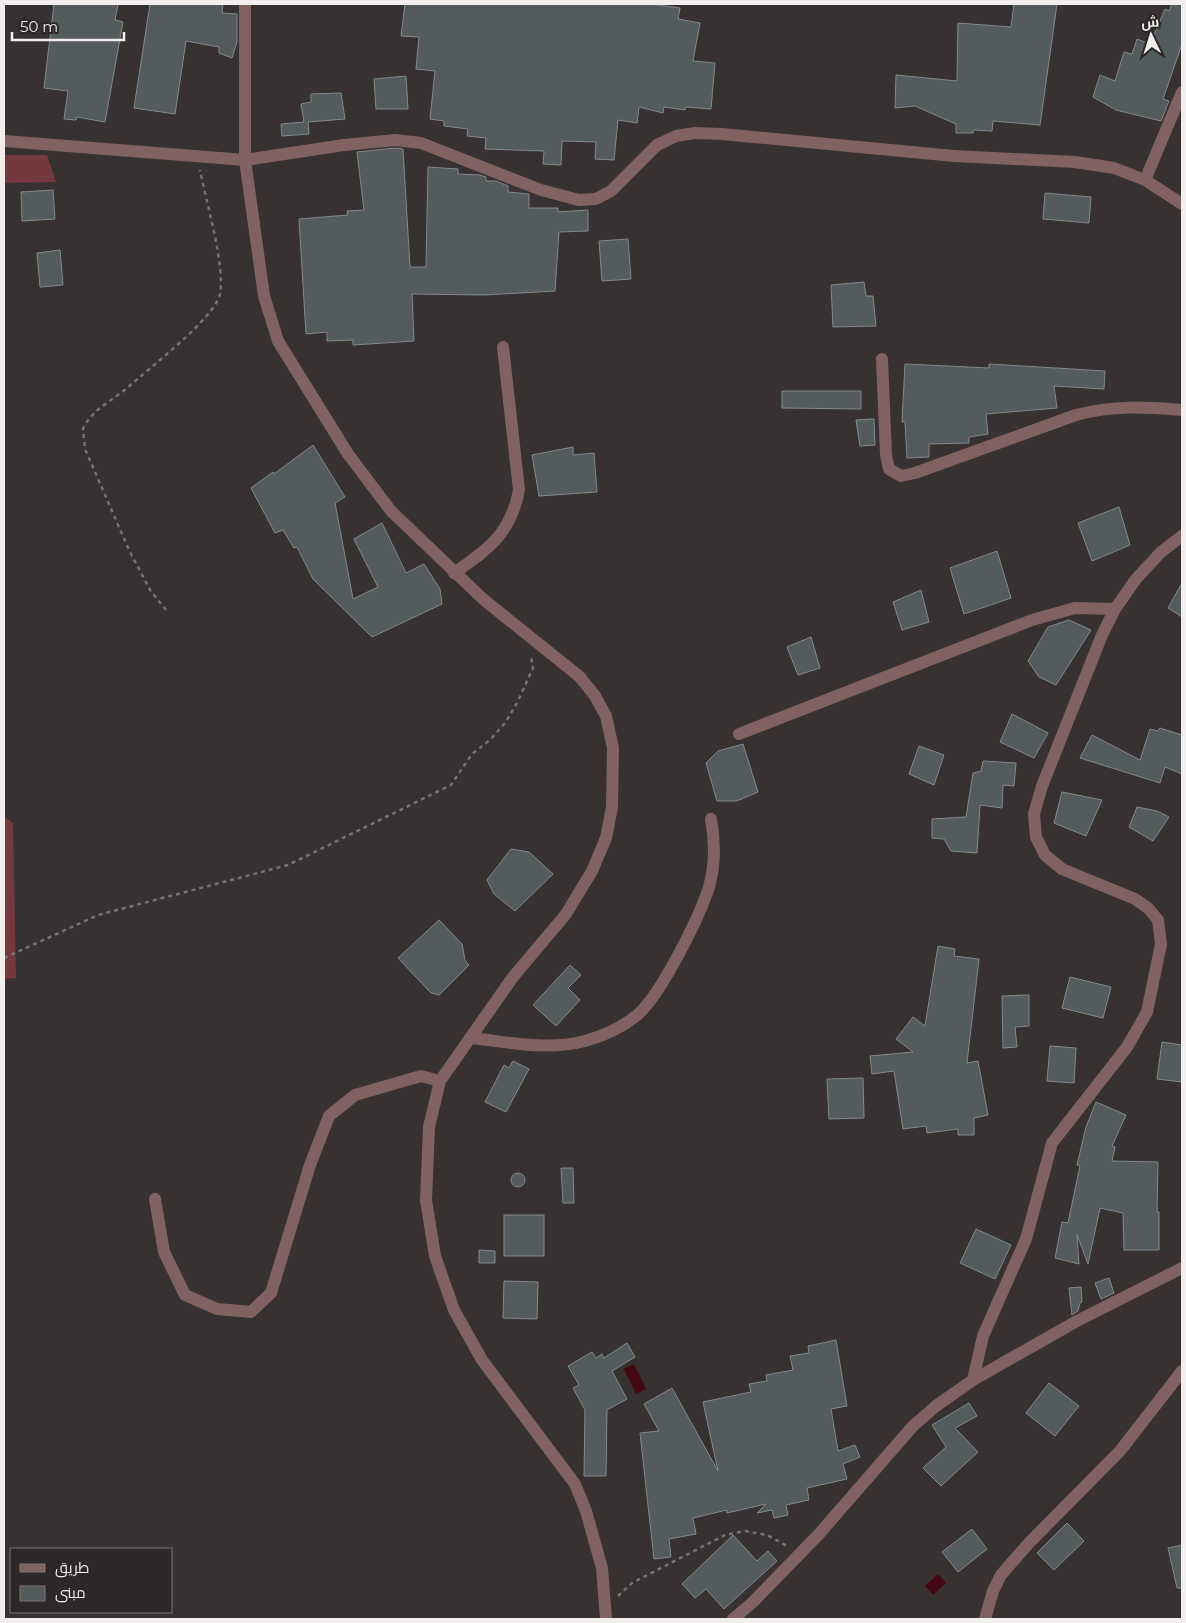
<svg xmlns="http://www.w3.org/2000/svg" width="1186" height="1623" font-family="Montserrat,Cairo,sans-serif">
<rect width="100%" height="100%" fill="#373131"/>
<g fill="#73393c">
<polygon points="4,155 47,155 56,182 4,183"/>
<polygon points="4,816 13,823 16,978 4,979"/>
</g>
<g fill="#440811">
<polygon points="634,1364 646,1389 636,1394 624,1369"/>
<polygon points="938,1574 946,1583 933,1595 925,1586"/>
</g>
<g fill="#545b5d" stroke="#848b8d">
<polygon points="54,4 118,4 115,20 123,22 105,122 77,117 76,120 64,119 68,91 44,88"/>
<polygon points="150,4 223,4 222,13 237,14 237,42 232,58 219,53 219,47 186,41 175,114 134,108"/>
<polygon points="405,4 650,4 680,8 678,19 700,23 693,61 715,63 711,109 686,107 685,110 664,107 663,113 639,107 637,123 618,120 614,160 595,159 596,142 562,141 561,165 543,164 544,151 485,149 486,138 467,136 468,129 444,126 444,121 430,119 435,71 416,69 419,37 401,36"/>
<polygon points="1014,4 1057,4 1040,125 993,121 992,131 973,130 973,133 956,133 956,124 915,106 895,108 896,75 957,81 958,23 1011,27"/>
<polygon points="1172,4 1182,4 1182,44 1163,99 1169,101 1161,121 1116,110 1093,97 1100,75 1115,81 1124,52 1132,54 1137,39 1150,44 1165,9 1169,11"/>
<polygon points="406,76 408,109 376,109 374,79"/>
<polygon points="341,93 345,119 308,122 309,134 282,136 281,124 304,122 301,104 311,102 311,94"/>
<polygon points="395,148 403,149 410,267 426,267 428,167 458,169 458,174 480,175 486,177 486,181 496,181 508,186 508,192 529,194 529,208 558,208 558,212 588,210 588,231 559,232 555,291 484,295 412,294 414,341 353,345 353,340 327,341 327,332 306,334 299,219 348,215 347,211 364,210 357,152"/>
<polygon points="53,190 55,219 22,221 21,192"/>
<polygon points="1045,193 1091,197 1089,223 1043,219"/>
<polygon points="628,239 631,279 602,281 599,241"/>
<polygon points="60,250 63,285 40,287 37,253"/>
<polygon points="864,282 866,296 873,296 876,326 833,327 831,285"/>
<polygon points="905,364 989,368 989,364 1105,371 1104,389 1054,386 1057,408 986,414 988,434 969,437 969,443 929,444 929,457 907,458 905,422 902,422"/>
<polygon points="782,391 861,391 861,409 782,408"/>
<polygon points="874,419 875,445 860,446 856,420"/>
<polygon points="313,445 345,497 335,503 353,599 378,587 354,539 382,523 406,573 424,564 440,589 442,604 372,637 313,579 297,547 294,548 283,530 275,533 251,488 273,472 274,474"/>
<polygon points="573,447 573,455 594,453 597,492 539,496 532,455"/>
<polygon points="1119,507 1130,545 1092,561 1078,523"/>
<polygon points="997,551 1011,598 964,614 950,568"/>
<polygon points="1182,583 1182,617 1168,608"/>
<polygon points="921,590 929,622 902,630 893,602"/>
<polygon points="1069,620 1091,630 1056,685 1039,677 1028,661 1048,627"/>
<polygon points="811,637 820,668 798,675 787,647"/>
<polygon points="1012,714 1048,733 1034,758 1000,742"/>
<polygon points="1160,728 1182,735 1182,774 1165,767 1160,783 1080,758 1092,735 1140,760 1150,729 1158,731"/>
<polygon points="743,744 758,792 737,801 717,801 706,763 718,751"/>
<polygon points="919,746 944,755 934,785 909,774"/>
<polygon points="983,761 1016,763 1014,786 1003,785 1002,808 980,805 977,853 951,851 944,839 932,838 932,819 966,817 973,773 981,771"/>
<polygon points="1062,792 1102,800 1086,836 1054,823"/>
<polygon points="1137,807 1157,811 1169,817 1153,841 1129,827"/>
<polygon points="511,849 529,852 553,874 515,911 494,894 487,880"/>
<polygon points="439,920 462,944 465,960 469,965 439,995 431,993 398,958"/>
<polygon points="938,946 955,949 954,956 979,959 967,1063 978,1061 988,1115 974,1118 974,1135 958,1135 958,1129 927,1133 926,1126 903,1129 894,1071 872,1074 870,1056 913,1052 896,1039 913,1017 925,1026"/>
<polygon points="570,965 581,975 568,988 580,1000 556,1026 533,1005"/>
<polygon points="1070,977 1111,987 1103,1018 1062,1008"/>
<polygon points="1029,995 1029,1026 1015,1027 1017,1047 1003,1048 1002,996"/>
<polygon points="1162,1042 1182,1045 1182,1082 1157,1079"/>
<polygon points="1050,1046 1076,1048 1074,1083 1047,1081"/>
<polygon points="513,1061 529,1069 506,1112 485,1102 504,1065 509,1068"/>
<polygon points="863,1078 864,1118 829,1119 827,1079"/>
<polygon points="1096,1102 1126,1115 1112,1146 1115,1147 1112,1161 1158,1162 1157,1212 1159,1212 1159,1250 1124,1250 1123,1213 1100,1208 1088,1264 1077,1235 1079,1264 1055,1258 1062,1222 1068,1223 1080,1166 1077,1165 1086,1127"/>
<polygon points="561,1168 573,1168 574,1203 563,1203"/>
<circle cx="518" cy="1180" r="7"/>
<rect x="504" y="1215" width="40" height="41"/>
<polygon points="976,1229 1011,1245 995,1279 960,1263"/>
<polygon points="479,1250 495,1251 495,1263 479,1263"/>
<polygon points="1109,1278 1114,1293 1101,1299 1095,1283"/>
<polygon points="504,1281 538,1282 537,1319 503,1318"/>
<polygon points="1081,1287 1082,1302 1080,1303 1078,1311 1072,1315 1069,1288"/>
<polygon points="836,1340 847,1406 831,1409 838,1451 855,1445 860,1457 843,1464 847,1479 807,1488 809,1500 786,1505 788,1515 774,1518 772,1510 757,1513 766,1504 727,1513 727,1510 693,1518 696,1534 669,1539 671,1557 654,1559 640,1433 659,1431 644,1404 672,1388 718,1471 703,1402 751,1392 749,1384 767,1381 766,1375 793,1370 790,1356 809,1353 808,1346"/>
<polygon points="627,1343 635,1357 612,1371 627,1399 607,1410 606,1476 584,1476 585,1410 573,1388 579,1385 568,1366 592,1352 596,1358 602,1354 604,1358"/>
<polygon points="1049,1383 1079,1406 1055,1436 1026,1413"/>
<polygon points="969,1403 977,1416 955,1428 978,1452 941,1486 923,1468 946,1447 932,1425"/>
<polygon points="1067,1523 1084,1541 1054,1570 1037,1553"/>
<polygon points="972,1529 987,1549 958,1572 942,1552"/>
<polygon points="733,1535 757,1561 768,1551 777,1561 724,1609 706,1589 695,1598 682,1584"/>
<polygon points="1182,1545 1182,1588 1177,1588 1168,1548"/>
</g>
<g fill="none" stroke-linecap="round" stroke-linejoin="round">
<g stroke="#797474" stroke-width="2.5" stroke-dasharray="4 4" stroke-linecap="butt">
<path d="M 166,610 L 150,590 L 129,550 L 85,449 L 83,429 C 91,410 112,401 127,388 C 147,370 215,318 220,294 C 225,263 206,202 200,170"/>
<polyline points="4,958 98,915 288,865 451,785 472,754 490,740 505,723 517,703 533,668 531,656"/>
<polyline points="618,1596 632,1583 725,1535 745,1531 767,1535 789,1547"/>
</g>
<g stroke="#816262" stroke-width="12">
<polyline points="245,4 245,160 264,296 278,341 348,454 391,511 483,599 580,677 595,696 606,716 613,748 612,807 606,838 592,871 566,914 513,977 440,1081 429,1127 426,1200 435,1256 454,1310 482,1360 575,1484 586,1511 602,1568 606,1619"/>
<polyline points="4,141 245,160 344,145 395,140 421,143 541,190 579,200 596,199 611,191 657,145 676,136 695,133 722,134 954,156 1075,162 1114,168 1145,180 1182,204"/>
<polyline points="1145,180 1182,92"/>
<path d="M 882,359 L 886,455 L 889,469 L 901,476 L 915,473 L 1076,415 C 1114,405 1144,407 1182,410"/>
<path d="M 454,573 C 489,549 511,533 519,490 L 503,347"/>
<polyline points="739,734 1032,620 1075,608 1115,609"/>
<path d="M 471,1038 C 510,1042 546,1051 585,1041 C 603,1036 621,1028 636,1016 C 660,997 699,918 709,887 C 715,866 715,841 711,819"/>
<polyline points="155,1199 164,1252 185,1295 217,1309 251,1312 271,1293 310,1165 329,1116 355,1095 421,1076 440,1081"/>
<polyline points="973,1380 983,1336 1026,1239 1052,1143 1127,1047 1147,1012 1161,944 1158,920 1148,908 1135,899 1062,869 1045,855 1036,837 1034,814 1042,786 1102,635 1115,609 1136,579 1161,552 1182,536"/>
<polyline points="733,1619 753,1602 819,1534 913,1426 936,1406 973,1380 1077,1321 1182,1268"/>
<polyline points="985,1619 993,1591 1001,1575 1028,1544 1120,1451 1182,1371"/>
</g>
</g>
<rect width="1186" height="1623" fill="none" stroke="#f2eeee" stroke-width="10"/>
<rect x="10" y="1548" width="162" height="65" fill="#2d2727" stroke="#7c7777"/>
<rect x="20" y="1564" width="25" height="8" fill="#816262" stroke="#7c7777"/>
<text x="55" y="1573" font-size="15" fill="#f2eeee">طريق</text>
<rect x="20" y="1586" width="25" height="15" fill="#545b5d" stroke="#7c7777"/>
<text x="55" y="1598" font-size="15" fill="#f2eeee">مبنى</text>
<g transform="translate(1151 35) rotate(356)" stroke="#2d2727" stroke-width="4" paint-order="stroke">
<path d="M0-4L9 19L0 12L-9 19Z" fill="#f2eeee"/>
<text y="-8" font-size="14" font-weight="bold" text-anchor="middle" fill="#f2eeee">ش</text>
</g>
<path d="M12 32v8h112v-8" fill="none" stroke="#f2eeee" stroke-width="2.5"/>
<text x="20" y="32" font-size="15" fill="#f2eeee" stroke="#2d2727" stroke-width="4" paint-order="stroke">50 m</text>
</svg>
